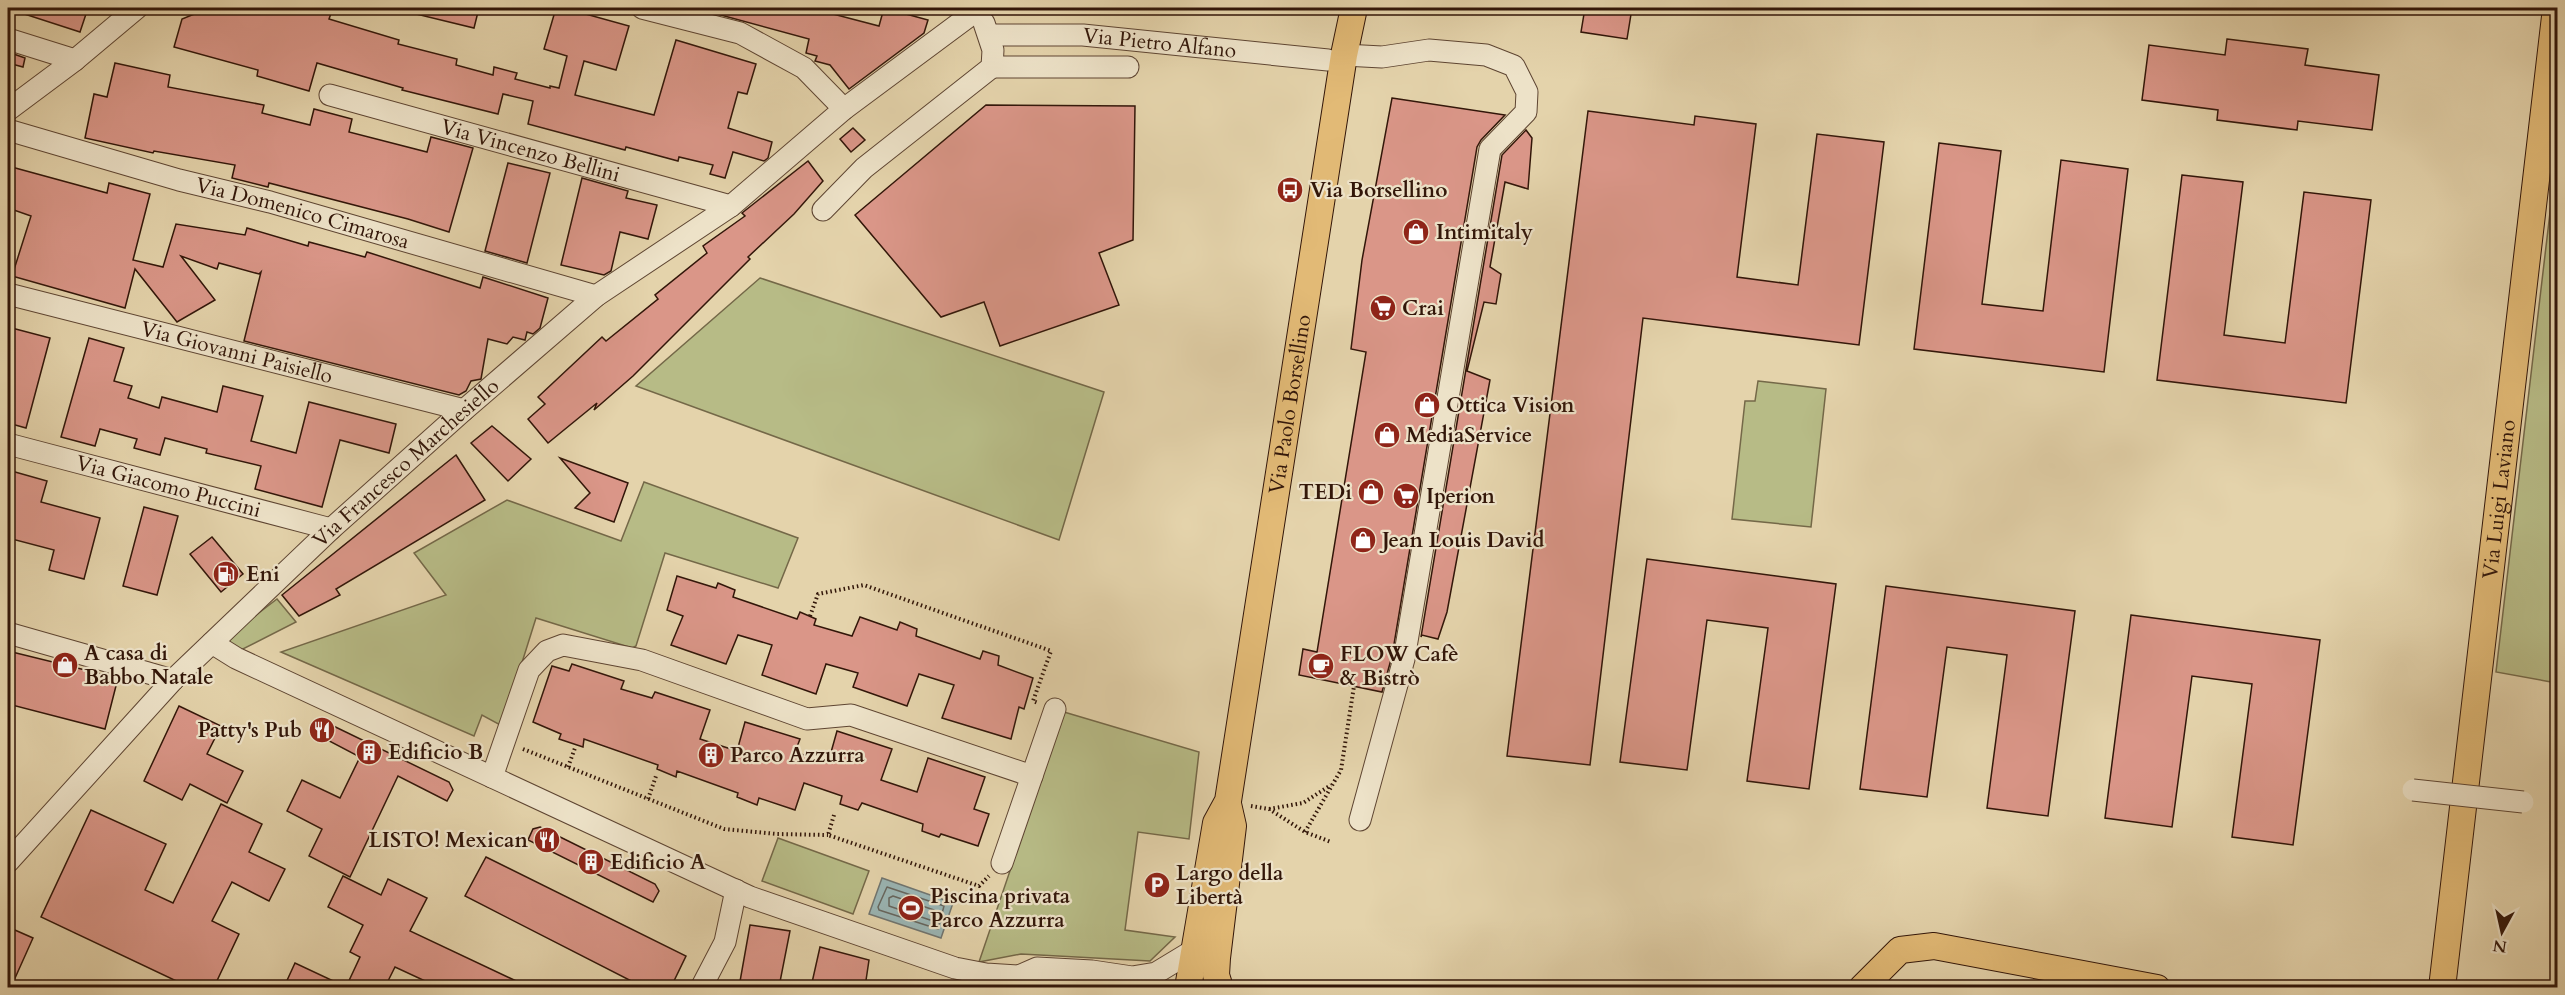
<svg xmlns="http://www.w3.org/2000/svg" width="2565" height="995" font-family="Cardo,serif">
<rect width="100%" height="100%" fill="#e4d3ab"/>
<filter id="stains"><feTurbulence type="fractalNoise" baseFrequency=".00333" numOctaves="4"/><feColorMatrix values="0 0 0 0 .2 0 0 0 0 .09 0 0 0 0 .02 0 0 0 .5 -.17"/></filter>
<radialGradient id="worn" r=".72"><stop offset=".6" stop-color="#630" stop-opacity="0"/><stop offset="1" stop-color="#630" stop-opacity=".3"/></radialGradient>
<g fill="#b7bb86" stroke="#746848" stroke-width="1.5">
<polygon points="2557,153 2557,683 2496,672"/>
<polygon points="760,278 1104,392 1059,540 636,386"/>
<polygon points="1758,381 1826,389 1811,527 1732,519 1745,401 1755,401"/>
<polygon points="644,482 798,538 778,588 665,553 636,646 632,648 536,618 502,726 482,715 474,736 281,652 446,595 414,553 507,500 621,541"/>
<polygon points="277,599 296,622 237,652 221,642"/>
<polygon points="1064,712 1199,752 1189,839 1138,832 1125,930 1175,937 1150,961 1021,954 979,962"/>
<polygon points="778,838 869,871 853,914 762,881"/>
</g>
<polygon fill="#9ab5b4" stroke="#707570" stroke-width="1.5" points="882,878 953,903 941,938 869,914"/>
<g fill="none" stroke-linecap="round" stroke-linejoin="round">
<g stroke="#66665e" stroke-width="1.5">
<polygon points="887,887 944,906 938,929 879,910 878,907"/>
<polygon points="893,896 934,910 933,919 930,920 889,906 889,898"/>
</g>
</g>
<g fill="#da9688" stroke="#321609" stroke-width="1.5">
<polygon points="15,8 88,8 80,32 15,11"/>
<polygon points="209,8 333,8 329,19 399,40 398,44 457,59 456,65 493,75 494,67 517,73 515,79 550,88 550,86 559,88 567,56 544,49 556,8 564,8 629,26 616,70 584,61 575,95 654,115 676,40 756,64 747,94 738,92 728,128 772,142 768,158 764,161 733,152 725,178 710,174 713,165 679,157 678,161 626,147 625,150 528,124 533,101 503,94 498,114 402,90 403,88 317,63 309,91 257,76 258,70 174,47 182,19"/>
<polygon points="417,8 479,8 474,28 416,14"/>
<polygon points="707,8 830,8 829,13 879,26 884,8 928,20 924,33 849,89 830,65 815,61 817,56 806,53 809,39 706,11"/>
<polygon points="1585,8 1632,8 1627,39 1581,32"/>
<polygon points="2227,39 2308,49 2305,65 2379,75 2372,130 2298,121 2297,130 2217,120 2218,110 2142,100 2149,45 2225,55"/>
<polygon points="8,52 25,58 23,67 8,63"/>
<polygon points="115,63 170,75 168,87 264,105 262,113 310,125 314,109 352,119 349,132 427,152 431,137 473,148 449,232 408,219 269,183 268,187 232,178 235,165 154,151 153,153 85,138 94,94 107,97"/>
<polygon points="1392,98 1505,115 1481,140 1477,147 1392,656 1382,692 1299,675 1303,649 1317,652 1366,352 1351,349 1362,260"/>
<polygon points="986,105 1135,106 1133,240 1099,253 1119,305 1000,346 984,302 941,317 855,215"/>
<polygon points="1588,111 1694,125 1695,116 1756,124 1737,277 1798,285 1817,134 1884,142 1859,345 1643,318 1590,765 1507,756"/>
<polygon points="853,128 865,140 851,152 840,139"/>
<polygon points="1526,130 1532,138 1528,189 1505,182 1490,267 1501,274 1496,304 1484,302 1467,371 1490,380 1447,612 1438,639 1422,635 1421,637 1502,155"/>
<polygon points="1939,143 2001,151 1982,304 2043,311 2061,160 2128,169 2104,372 1914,349"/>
<polygon points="808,161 823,181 794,214 748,257 750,259 633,376 594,410 597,403 548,443 528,419 545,404 538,397 602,337 606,341 658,299 655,295 707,253 703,246 745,216 742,213"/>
<polygon points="508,163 550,173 527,263 485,251"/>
<polygon points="8,166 107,193 109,183 150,194 133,260 163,267 176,224 245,235 247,228 308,246 309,242 365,257 367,252 480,288 483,277 548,298 540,328 533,334 527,332 525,340 513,337 507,344 488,339 481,379 471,381 466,391 459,395 244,341 261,272 259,274 219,263 217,269 181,256 215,300 177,322 135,269 125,308 12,276 31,216 8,208"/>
<polygon points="2182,175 2243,182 2224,335 2285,343 2304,192 2371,200 2346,403 2157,380"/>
<polygon points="582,178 628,191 626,198 657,205 648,239 620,232 611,271 604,275 561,265"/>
<polygon points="8,327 50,338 26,428 8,423"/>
<polygon points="89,338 124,348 114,381 132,386 128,398 159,408 162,397 217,412 223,386 263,396 251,441 296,453 309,402 396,424 389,453 340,440 322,507 255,489 261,466 206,453 207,449 165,438 160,455 134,448 137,439 100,429 95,446 61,437"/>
<polygon points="492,426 531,459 508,481 471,443"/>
<polygon points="456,455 485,500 336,589 340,595 299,616 282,595"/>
<polygon points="560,458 628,483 614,522 575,508 590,493"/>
<polygon points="8,470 47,481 41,502 100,518 84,579 49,570 54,550 8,538"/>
<polygon points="144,507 178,516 157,595 123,586"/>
<polygon points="212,537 243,574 221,592 190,554"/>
<polygon points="1647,559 1836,584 1809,789 1747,781 1768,628 1707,620 1687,770 1620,762"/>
<polygon points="677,576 716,588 718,583 735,590 733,597 797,619 800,612 816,619 814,625 852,636 860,617 897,630 900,622 917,629 916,636 980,659 983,651 999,656 998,665 1033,678 1024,709 1019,707 1011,739 942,718 954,685 919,674 907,706 853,687 858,673 826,664 816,694 762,675 772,645 738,635 726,664 671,645 683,616 667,610"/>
<polygon points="1886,586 2075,611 2048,816 1987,808 2007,655 1947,647 1927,797 1860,789"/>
<polygon points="2131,615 2320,640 2293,845 2232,837 2252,684 2192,676 2172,827 2105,818"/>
<polygon points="8,651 118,678 105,729 8,704"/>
<polygon points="572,664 624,681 621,689 652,698 655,692 710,710 700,739 737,751 745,722 800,739 795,752 828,763 837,731 892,749 881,780 917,792 928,758 985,777 974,809 989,814 978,846 941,834 939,837 922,831 923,824 862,803 858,810 840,804 842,796 804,783 795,810 759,798 757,805 737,797 738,793 677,771 676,777 657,769 658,765 584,739 583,747 559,739 561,734 533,722 552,666 569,671"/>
<polygon points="179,706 221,726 207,754 243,771 227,803 190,784 182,800 144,781"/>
<polygon points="321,720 449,782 453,790 447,801 398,776 350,877 309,856 322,829 287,811 302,780 340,798 360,757 314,733"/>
<polygon points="221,804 262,824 249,852 285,869 269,901 232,882 212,921 239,934 214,987 189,987 41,917 91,810 166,844 145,890 173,903"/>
<polygon points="540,827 655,884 659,891 653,902 528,840 533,829"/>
<polygon points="486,857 686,956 671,987 643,987 465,896"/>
<polygon points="343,876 381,895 388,879 427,898 410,931 529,987 438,987 395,967 385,987 284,987 295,963 346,987 360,957 350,952 363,925 328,907"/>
<polygon points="750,925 790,931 779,987 739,987"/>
<polygon points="8,927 33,938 11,987 8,987"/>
<polygon points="820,947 869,960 865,987 811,987"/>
</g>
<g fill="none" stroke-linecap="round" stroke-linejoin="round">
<defs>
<g id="minor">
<polyline points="642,8 740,33 804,68 844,109"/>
<path id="s1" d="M 990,35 L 1083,35 L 1328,60"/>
<polyline points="8,39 75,60"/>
<polyline points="1344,55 1382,57 1429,50 1486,55 1514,66 1527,92 1526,112 1490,149 1404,659 1360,820"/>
<polyline points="992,67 1128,67"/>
<path id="s2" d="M 330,95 L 731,206"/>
<polyline points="8,110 75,60 137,8"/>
<path id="s3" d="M 8,130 L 179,180 L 270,202 L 596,296"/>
<polyline points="823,210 864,168 992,67 993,50 984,23"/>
<path id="s4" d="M 8,294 L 464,410"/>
<path id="s5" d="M 8,444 L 331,529"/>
<polyline points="8,633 173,680"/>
<polyline points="212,643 236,658 750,897 955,968 986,974 1019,976 1040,984 1077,983 1092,988"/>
<polyline points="492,777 529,670 547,651 563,645 642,660 807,719 851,715 1032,776"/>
<path id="s6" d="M 8,862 L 173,680 L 331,529 L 464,410 L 596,296 L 731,206 L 844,109 L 980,8"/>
<polyline points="1002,863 1055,709"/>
<polyline points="1019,976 1037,968 1092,971 1132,977 1156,973 1194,950"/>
<polyline points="701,988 725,942 736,890"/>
</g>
<g id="major">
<path id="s7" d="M 1188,988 L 1216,823 L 1228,801 L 1344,55 L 1354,8"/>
<polyline points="1220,988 1216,975 1217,958 1233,826 1228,804"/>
<polyline points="1862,988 1900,950 1934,946 2157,988"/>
<path id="s8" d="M 2442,988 L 2556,8"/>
</g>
</defs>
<use href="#minor" stroke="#5e4532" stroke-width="23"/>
<use href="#major" stroke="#321609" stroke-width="28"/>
<g stroke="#321609" stroke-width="4" stroke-dasharray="1.5 3" stroke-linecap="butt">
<polyline points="810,616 818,594 864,585 1051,651 1033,701 1038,703"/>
<polyline points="523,749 724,829 777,834 828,835"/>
<polyline points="568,767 575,748"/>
<polyline points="648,799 656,776"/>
<polyline points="1251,806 1269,809 1305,832 1331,842"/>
<polyline points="1269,809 1303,803 1331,785"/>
<polyline points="834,815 828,835 979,886 989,876"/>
<polyline points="1305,832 1341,770 1354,686"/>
</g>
<use href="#minor" stroke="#ede2c8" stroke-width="21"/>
<use href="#major" stroke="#e2ba76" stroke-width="26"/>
<defs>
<polyline id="minor-bridge" points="2413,790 2523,802"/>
</defs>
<use href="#minor-bridge" stroke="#5e4532" stroke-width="23" stroke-linecap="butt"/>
<use href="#minor-bridge" stroke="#ede2c8" stroke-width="21"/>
</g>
<defs>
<symbol id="bus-disc" viewBox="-11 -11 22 22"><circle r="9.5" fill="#8f2418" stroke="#ede2c8"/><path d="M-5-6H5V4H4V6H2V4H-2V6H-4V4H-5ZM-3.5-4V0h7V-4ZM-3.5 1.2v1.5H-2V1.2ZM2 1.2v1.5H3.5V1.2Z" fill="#fff"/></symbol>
<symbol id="shop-disc" viewBox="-11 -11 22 22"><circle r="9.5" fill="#8f2418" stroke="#ede2c8"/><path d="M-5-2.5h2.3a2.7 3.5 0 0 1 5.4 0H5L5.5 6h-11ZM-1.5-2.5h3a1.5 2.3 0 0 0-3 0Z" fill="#fff"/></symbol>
<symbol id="supermarket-disc" viewBox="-11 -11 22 22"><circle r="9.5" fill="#8f2418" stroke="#ede2c8"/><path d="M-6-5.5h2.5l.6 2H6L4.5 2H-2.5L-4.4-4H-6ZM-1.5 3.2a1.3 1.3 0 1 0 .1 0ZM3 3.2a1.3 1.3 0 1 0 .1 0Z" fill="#fff"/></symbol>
<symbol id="fuel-disc" viewBox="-11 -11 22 22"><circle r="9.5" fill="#8f2418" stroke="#ede2c8"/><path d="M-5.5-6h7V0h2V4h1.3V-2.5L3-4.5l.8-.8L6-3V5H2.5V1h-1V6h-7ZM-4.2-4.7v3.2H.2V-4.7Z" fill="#fff"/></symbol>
<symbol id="cafe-disc" viewBox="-11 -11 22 22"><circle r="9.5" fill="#8f2418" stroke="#ede2c8"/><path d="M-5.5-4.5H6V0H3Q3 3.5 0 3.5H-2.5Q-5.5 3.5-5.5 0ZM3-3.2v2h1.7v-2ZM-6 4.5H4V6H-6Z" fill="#fff"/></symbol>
<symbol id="restaurant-disc" viewBox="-11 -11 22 22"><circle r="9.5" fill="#8f2418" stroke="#ede2c8"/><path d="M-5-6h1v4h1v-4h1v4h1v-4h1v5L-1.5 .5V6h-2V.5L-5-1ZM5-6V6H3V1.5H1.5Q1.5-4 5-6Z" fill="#fff"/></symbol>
<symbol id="building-disc" viewBox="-11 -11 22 22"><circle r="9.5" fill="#8f2418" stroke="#ede2c8"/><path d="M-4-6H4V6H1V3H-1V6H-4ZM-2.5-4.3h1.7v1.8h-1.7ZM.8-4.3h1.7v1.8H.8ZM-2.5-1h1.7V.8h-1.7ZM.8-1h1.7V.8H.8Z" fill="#fff"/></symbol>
<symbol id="parking-disc" viewBox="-11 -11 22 22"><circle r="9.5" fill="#8f2418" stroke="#ede2c8"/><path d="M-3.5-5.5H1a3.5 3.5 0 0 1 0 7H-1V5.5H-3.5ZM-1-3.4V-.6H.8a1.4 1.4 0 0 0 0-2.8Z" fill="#fff"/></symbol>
<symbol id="stadium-disc" viewBox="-11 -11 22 22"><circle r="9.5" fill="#8f2418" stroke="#ede2c8"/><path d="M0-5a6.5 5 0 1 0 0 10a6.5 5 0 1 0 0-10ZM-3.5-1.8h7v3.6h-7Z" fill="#fff"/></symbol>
</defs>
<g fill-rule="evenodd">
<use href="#bus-disc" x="1275" y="175" width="30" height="30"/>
<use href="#shop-disc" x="1401" y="217" width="30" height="30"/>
<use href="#supermarket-disc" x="1368" y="293" width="30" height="30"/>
<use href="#shop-disc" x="1412" y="390" width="30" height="30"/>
<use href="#shop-disc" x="1372" y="420" width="30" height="30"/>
<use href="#shop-disc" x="1356" y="477" width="30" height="30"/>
<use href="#supermarket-disc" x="1391" y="481" width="30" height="30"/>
<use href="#shop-disc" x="1348" y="525" width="30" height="30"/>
<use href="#fuel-disc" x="211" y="559" width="30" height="30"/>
<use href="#shop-disc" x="50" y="650" width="30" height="30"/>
<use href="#cafe-disc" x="1306" y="651" width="30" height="30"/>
<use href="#restaurant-disc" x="307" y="715" width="30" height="30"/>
<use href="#building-disc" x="354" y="737" width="30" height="30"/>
<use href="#building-disc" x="696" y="740" width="30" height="30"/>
<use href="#restaurant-disc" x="532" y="825" width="30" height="30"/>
<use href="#building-disc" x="576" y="847" width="30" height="30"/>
<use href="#parking-disc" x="1142" y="870" width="30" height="30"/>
<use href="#stadium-disc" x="896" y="893" width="30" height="30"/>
</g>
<g text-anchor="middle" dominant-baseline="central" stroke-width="4.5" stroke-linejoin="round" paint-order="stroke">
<g font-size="21" fill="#321609" stroke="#ede2c8">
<text stroke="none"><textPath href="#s1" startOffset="170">Via Pietro Alfano</textPath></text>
<text stroke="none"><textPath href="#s2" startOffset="208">Via Vincenzo Bellini</textPath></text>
<text stroke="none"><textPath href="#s3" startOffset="306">Via Domenico Cimarosa</textPath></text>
<text stroke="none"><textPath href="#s4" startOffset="236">Via Giovanni Paisiello</textPath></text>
<text stroke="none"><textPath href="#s7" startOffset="594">Via Paolo Borsellino</textPath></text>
<text stroke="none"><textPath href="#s6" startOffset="564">Via Francesco Marchesiello</textPath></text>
<text stroke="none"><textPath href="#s5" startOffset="166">Via Giacomo Puccini</textPath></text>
<text stroke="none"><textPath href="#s8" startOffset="492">Via Luigi Laviano</textPath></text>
</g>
<g font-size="21" font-weight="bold" fill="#321609" stroke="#ede2c8" text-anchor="start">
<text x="1310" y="190">Via Borsellino</text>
<text x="1436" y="232">Intimitaly</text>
<text x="1402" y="308">Crai</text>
<text x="1446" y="405">Ottica Vision</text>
<text x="1406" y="435">MediaService</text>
<text x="1352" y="492" text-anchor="end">TEDi</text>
<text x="1426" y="496">Iperion</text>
<text x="1382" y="540">Jean Louis David</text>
<text x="246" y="574">Eni</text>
<text x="84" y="653">A casa di<tspan x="84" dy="24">Babbo Natale</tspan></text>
<text x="1340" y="654">FLOW Cafè<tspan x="1340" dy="24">&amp; Bistrò</tspan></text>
<text x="302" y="730" text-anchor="end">Patty's Pub</text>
<text x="388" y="752">Edificio B</text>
<text x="730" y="755">Parco Azzurra</text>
<text x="528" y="840" text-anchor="end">LISTO! Mexican</text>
<text x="610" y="862">Edificio A</text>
<text x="1176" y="873">Largo della<tspan x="1176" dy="24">Libertà</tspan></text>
<text x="930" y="896">Piscina privata<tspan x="930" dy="24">Parco Azzurra</tspan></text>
</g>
</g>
<rect width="2565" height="995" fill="none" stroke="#e4d3ab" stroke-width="30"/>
<rect x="9" y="9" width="2547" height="977" fill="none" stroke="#321609" stroke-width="3"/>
<rect x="15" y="15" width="2535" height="965" fill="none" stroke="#321609" stroke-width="1.5"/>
<g transform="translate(2502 932) rotate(188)" stroke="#ede2c8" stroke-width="4.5" paint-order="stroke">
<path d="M0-4.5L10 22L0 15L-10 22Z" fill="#321609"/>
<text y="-9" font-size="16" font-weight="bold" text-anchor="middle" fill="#321609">N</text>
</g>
<rect width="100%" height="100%" filter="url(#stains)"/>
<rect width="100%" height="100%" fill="url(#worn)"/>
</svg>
